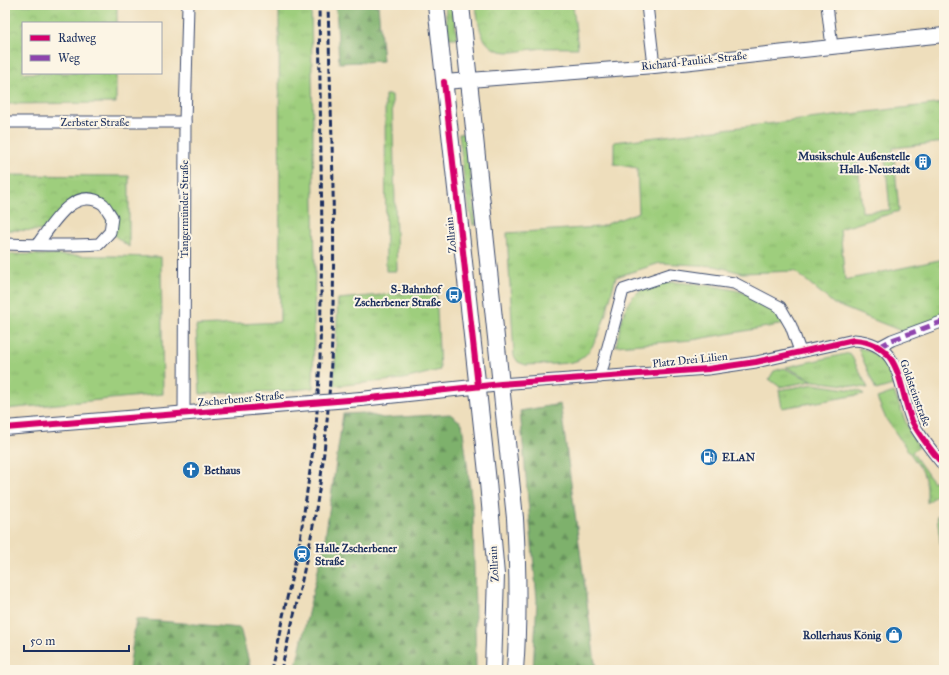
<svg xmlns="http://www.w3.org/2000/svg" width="949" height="675" font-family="'IM FELL Great Primer',serif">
<defs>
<pattern id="grass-tufts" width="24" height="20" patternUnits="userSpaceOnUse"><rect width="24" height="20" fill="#9ece7d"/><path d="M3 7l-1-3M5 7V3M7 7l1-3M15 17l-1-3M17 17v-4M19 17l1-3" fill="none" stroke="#88b16e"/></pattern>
<pattern id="forest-firs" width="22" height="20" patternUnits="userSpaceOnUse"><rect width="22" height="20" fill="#7eb16c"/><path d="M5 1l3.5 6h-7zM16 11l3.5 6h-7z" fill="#66905c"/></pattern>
<pattern id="park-crowns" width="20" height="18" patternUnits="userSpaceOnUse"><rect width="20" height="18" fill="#9ece7d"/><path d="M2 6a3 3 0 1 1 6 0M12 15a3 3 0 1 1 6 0" fill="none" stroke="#88b16e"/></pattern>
</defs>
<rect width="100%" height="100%" fill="#fcf5e5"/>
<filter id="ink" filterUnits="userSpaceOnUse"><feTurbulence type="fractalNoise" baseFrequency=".025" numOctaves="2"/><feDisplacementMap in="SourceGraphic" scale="8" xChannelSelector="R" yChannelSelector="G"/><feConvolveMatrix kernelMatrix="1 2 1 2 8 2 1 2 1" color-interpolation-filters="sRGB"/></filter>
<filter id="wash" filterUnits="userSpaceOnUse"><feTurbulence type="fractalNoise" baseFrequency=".012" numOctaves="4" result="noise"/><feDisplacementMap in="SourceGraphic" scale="16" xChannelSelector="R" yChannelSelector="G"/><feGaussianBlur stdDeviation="0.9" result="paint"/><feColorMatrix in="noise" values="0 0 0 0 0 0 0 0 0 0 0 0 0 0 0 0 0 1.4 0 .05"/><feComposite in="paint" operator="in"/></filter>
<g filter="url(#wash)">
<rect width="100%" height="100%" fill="#eedebc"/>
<g fill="url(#grass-tufts)" stroke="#5c7e6e" fill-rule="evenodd">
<polygon points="279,5 311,5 315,270 313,388 286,391 200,394 196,326 280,322"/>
<polygon points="445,5 453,5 457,38 448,38"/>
<polygon points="385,95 392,95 397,271 386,271"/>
<path d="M 944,103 L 944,142 L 893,148 L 899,211 L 840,229 L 845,280 L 944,259 L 944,318 L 904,332 L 834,304 L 795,271 L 742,273 L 715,266 L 660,263 L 616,277 C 609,299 600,353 576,361 C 564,365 539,364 526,365 L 518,362 L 514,356 L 507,233 L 599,227 L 639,212 L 637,168 L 614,164 L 614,142 ZM 885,157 L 890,210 L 862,212 L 858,159 Z"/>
<polygon points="466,133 476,225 473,225 465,188 459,134"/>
<polygon points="5,254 161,257 163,394 5,409"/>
<path d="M 674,282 C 702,285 746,287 769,305 C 775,310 780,318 785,324 L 692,340 L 616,346 C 625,304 626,286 674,282 Z"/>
<polygon points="436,290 440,370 404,379 334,386 338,299"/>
<path d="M 858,348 C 879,350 887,367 893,385 L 876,390 Z"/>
<polygon points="850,353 868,388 814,381 786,367"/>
<polygon points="784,368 812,381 780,387 769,379 774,371"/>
<polygon points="814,384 860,391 864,394 782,408 779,390"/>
<path d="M 894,392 L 910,433 L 919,447 L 912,452 L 933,482 L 941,476 C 944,489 937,495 927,503 L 927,487 L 923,472 L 886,419 L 877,398 Z"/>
<polygon points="937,515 944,520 944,566 943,565"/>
</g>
<g fill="url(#forest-firs)" stroke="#4c7065">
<polygon points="336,5 378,5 383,61 339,63"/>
<polygon points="560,404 562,416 596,670 533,670 537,600 520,411"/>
<polygon points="363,413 383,418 450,414 462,423 473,512 476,670 295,670 325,539 343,414"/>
<polygon points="136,619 240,628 251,670 129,670"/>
</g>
<g fill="url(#park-crowns)" stroke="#5c7e6e">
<polygon points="5,5 117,5 117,23 23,23 23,73 116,73 116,103 5,104"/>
<path d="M 476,5 L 573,5 L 578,48 C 563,48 549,47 534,49 C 527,49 520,52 512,52 C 481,53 479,29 476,5 Z"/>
<polygon points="5,175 129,176 129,247 110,232 103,205 70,204 47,231 5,230"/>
</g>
</g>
<g filter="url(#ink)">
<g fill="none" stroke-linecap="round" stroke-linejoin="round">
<defs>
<g id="minor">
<polyline points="647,5 654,66"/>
<polyline points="827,5 832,47"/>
<polyline points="5,122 185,122"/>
<path d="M 5,244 C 36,245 68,246 99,244 L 110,232 L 112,217 C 109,213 106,207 103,204 C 74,184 51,226 37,245"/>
<polyline points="879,347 892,340 944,321"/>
<polyline points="600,377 623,290 671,274 734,283 780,307 791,326 800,351"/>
<path d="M 501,384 L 708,369 L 756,362 L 854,340 C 903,343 898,387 912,421 C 920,437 933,452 944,466"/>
<polyline points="184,414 185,122 188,5"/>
</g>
<g id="tertiary">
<polyline points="444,82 654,66 944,35"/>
<polyline points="361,399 501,384"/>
<polyline points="5,428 287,405"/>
</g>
<g id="secondary">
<polyline points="436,5 488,482 496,575 493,670"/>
<path d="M 461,5 L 515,518 C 518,569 519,619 515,670"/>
</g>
</defs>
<use href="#minor" stroke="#3b496c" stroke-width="13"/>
<use href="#tertiary" stroke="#3b496c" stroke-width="16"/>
<use href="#secondary" stroke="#3b496c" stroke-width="18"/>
<use href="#minor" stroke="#fff" stroke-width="11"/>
<use href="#tertiary" stroke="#fff" stroke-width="14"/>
<use href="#secondary" stroke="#fff" stroke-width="16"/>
<g stroke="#1b2f5e" stroke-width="3" stroke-dasharray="6 3" stroke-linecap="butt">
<polyline points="271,670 300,540 316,429 320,359 322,236 319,5"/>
<path d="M 281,670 C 298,598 316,526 324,452 C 340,304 332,154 328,5"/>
</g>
<defs>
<polyline id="tertiary-bridge" points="287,405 361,399"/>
</defs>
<use href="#tertiary-bridge" stroke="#3b496c" stroke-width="16" stroke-linecap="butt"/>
<use href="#tertiary-bridge" stroke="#fff" stroke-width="14"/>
<polyline stroke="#8e44ad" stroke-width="5" stroke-dasharray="10 5" stroke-linecap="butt" points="879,347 892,340 944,321"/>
<defs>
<g id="cycleway">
<polyline points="444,82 478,386"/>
<path d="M 5,428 L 361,399 L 501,384 L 708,369 L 756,362 L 854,340 C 903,343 898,387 912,421 C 920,437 933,452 944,466"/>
</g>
</defs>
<use href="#cycleway" stroke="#fcf5e5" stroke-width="8"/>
<use href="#cycleway" stroke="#d6006c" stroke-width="6"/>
</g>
</g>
<defs>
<symbol id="building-disc" viewBox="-11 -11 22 22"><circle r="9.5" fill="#1f6fb2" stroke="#fcf5e5"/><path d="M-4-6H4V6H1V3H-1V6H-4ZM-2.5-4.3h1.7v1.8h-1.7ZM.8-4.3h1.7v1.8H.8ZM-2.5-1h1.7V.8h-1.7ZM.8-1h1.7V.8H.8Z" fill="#fff"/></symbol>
<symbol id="bus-disc" viewBox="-11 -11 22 22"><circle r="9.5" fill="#1f6fb2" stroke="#fcf5e5"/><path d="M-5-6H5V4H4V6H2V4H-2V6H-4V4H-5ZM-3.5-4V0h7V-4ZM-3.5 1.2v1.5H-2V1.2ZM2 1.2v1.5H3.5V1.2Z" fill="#fff"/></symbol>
<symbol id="fuel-disc" viewBox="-11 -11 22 22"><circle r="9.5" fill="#1f6fb2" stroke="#fcf5e5"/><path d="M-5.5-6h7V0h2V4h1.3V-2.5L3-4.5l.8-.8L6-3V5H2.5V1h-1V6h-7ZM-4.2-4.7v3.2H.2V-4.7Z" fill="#fff"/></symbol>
<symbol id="church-disc" viewBox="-11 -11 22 22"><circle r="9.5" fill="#1f6fb2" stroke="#fcf5e5"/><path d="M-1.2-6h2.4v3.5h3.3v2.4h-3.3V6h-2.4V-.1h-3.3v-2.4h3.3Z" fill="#fff"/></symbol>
<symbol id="station-disc" viewBox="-11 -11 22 22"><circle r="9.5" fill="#1f6fb2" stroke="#fcf5e5"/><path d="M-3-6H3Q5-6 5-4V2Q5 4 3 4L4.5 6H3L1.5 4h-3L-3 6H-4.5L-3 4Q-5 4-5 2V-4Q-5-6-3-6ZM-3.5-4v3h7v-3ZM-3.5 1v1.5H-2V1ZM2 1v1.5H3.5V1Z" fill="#fff"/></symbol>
<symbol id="shop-disc" viewBox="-11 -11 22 22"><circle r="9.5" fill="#1f6fb2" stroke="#fcf5e5"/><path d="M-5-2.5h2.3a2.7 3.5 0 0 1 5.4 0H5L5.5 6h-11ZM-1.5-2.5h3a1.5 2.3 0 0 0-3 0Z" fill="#fff"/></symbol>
</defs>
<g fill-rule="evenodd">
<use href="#building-disc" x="913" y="152" width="20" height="20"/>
<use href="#bus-disc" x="444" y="285" width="20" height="20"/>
<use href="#fuel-disc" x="699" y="447" width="20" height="20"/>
<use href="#church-disc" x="181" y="460" width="20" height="20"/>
<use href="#station-disc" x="292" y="544" width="20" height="20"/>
<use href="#shop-disc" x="884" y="625" width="20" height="20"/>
</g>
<g text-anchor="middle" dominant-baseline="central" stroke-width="4" stroke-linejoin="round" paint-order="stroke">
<g font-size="11" fill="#1b2f5e" stroke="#fcf5e5">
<text transform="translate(694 61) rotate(-6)">Richard-Paulick-Straße</text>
<text x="95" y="122">Zerbster Straße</text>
<text transform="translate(184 209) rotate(-90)">Tangermünder Straße</text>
<text transform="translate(451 235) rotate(-96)">Zollrain</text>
<text transform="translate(690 360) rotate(-6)">Platz Drei Lilien</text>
<text transform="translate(915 393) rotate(70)">Goldsteinstraße</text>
<text transform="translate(241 399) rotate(-5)">Zscherbener Straße</text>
<text transform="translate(494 564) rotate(-93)">Zollrain</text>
</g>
<g font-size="11" font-weight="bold" fill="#1b2f5e" stroke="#fcf5e5" text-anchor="end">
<text x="910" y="156">Musikschule Außenstelle<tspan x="910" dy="13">Halle-Neustadt</tspan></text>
<text x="441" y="289">S-Bahnhof<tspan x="441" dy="13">Zscherbener Straße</tspan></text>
<text x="722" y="457" text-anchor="start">ELAN</text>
<text x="204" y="470" text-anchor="start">Bethaus</text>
<text x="315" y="548" text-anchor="start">Halle Zscherbener<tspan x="315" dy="13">Straße</tspan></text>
<text x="881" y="635">Rollerhaus König</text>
</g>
</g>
<rect width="949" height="675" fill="none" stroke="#fcf5e5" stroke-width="20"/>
<rect x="22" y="22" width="140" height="52" fill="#fcf5e5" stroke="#a2a6af"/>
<rect x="30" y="35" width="20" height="6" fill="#d6006c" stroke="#a2a6af"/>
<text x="58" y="42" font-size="12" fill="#1b2f5e">Radweg</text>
<rect x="30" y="55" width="20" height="6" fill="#8e44ad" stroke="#a2a6af"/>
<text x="58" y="62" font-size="12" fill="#1b2f5e">Weg</text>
<path d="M24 645v6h105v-6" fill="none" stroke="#1b2f5e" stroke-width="2"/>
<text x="30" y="645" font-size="12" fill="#1b2f5e" stroke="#fcf5e5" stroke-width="3" paint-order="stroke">50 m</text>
</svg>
